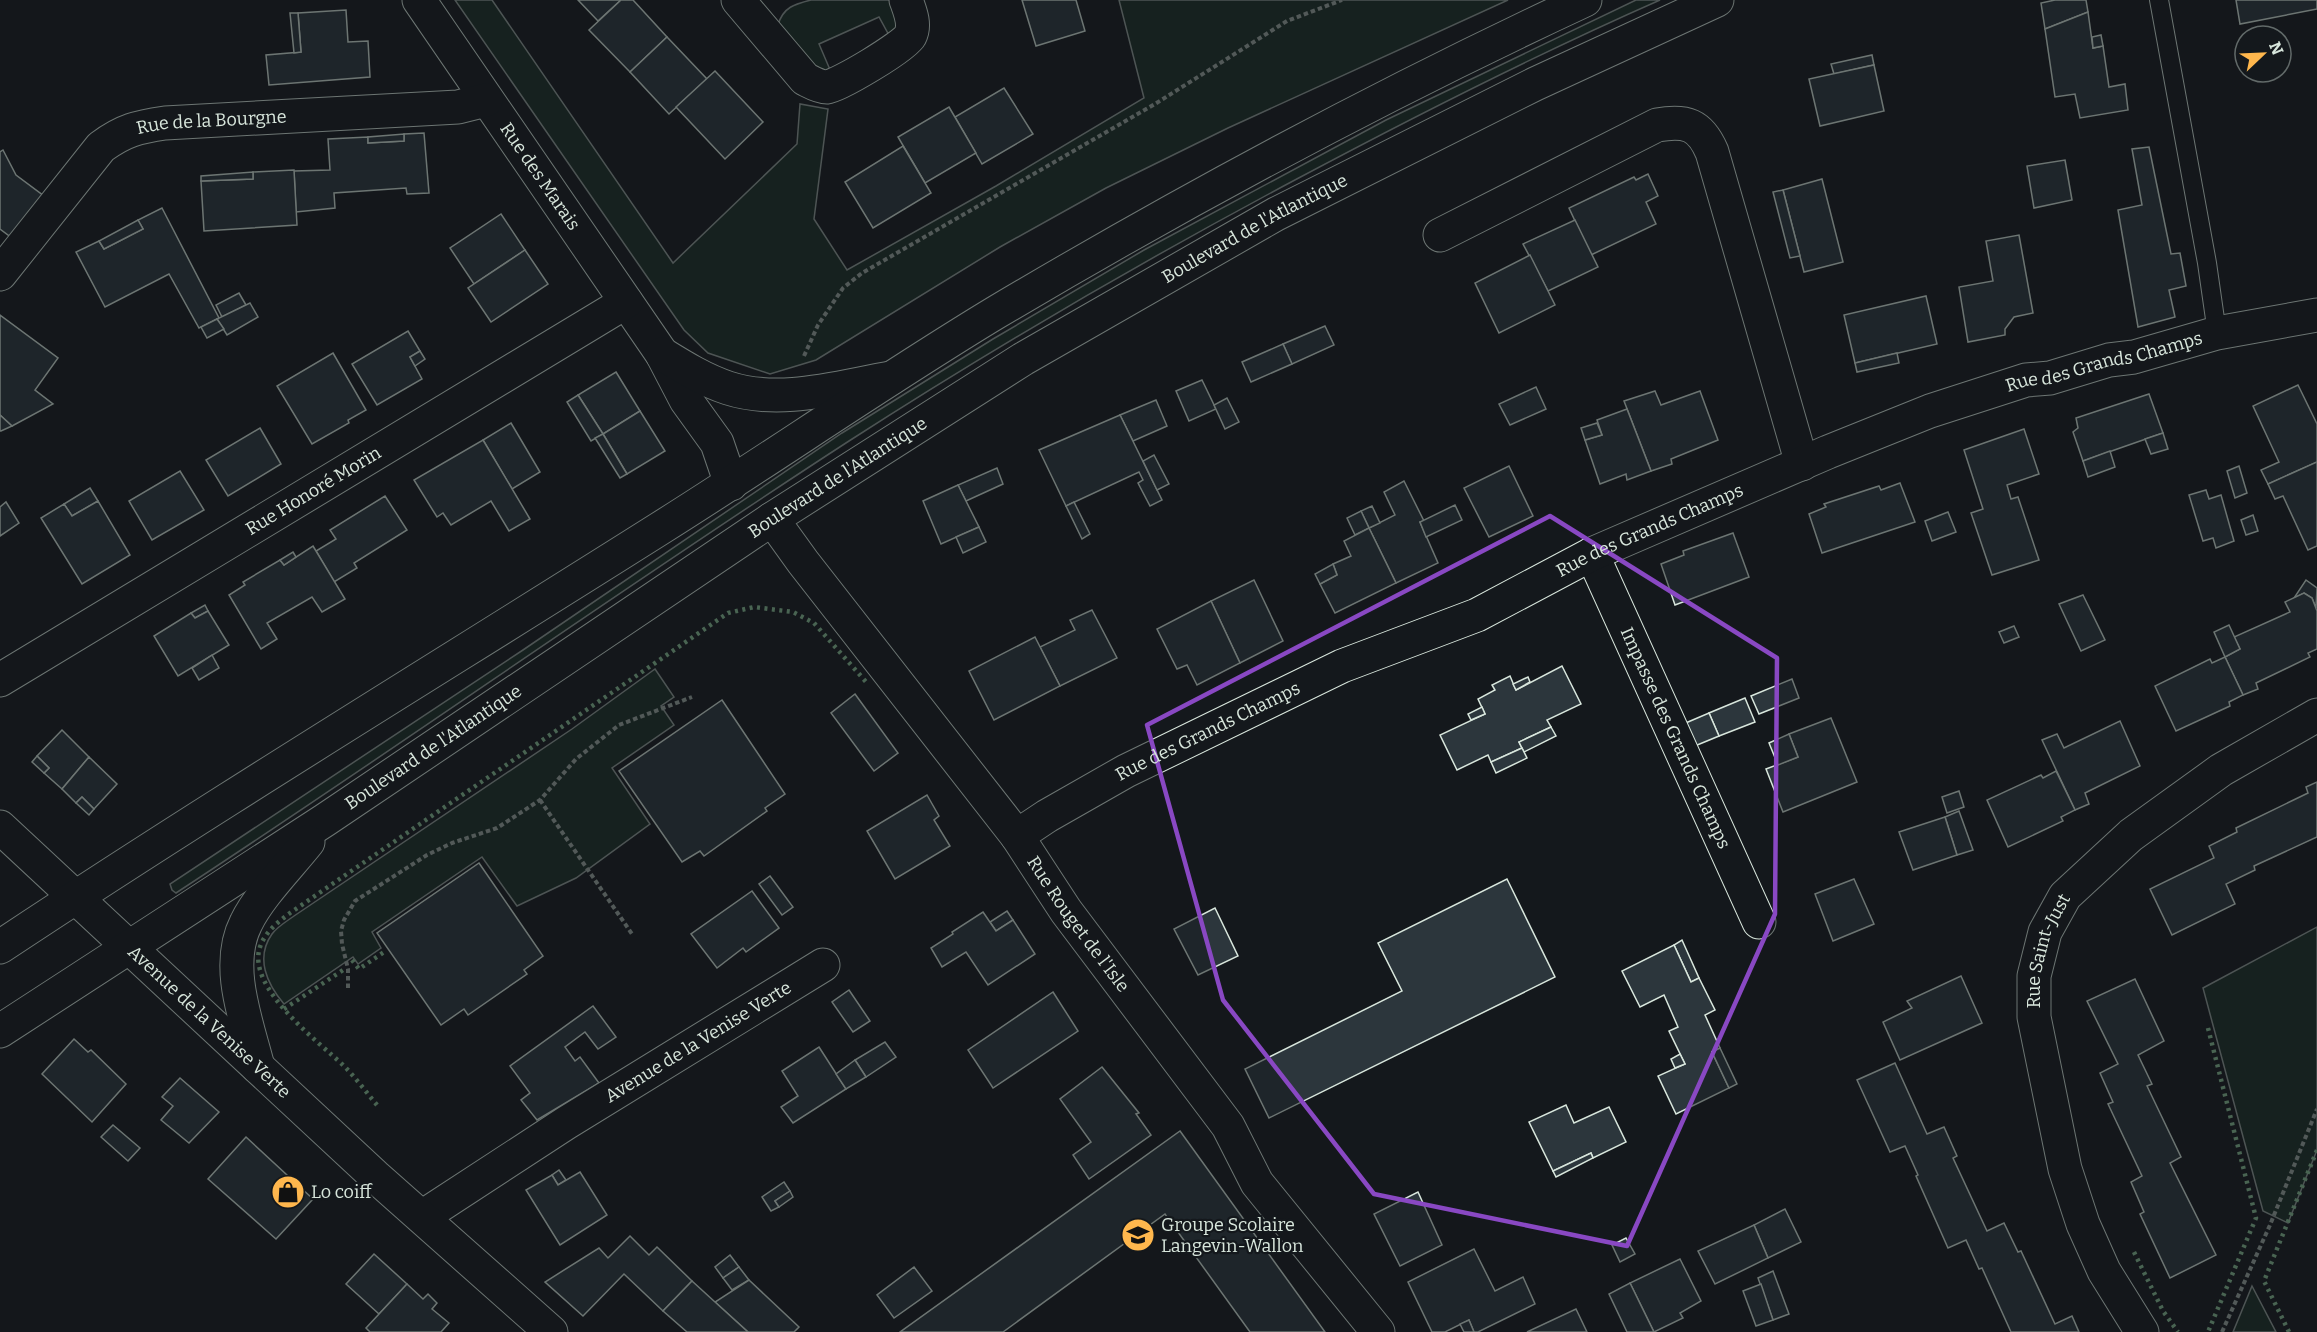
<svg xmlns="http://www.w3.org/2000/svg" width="2317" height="1332" font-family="Bitter,serif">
<rect width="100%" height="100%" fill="#14181c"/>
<g fill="#1a2d24" stroke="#939e99" stroke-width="1.5">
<polygon points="455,0 492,0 673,263 797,144 800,104 828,109 814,219 847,270 996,186 1144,98 1119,0 1508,0 1228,128 1106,188 1000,247 816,360 770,374 708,353 684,330"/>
<path d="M 811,0 L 897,0 L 899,27 L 890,37 L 879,17 L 819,44 L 831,72 L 822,75 L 778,25 C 783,7 795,4 811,0 Z"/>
<path d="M 1636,0 L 1660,0 C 1535,55 1413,117 1293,181 C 1141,262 993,348 849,441 C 622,588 402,745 176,893 L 172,890 L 170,884 L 523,650 L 842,433 L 993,339 L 1144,250 L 1386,120 Z"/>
<path d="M 655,669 L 674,697 L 661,706 L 674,725 L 612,768 L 650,824 L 576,878 L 517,906 L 482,857 L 372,932 L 381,948 L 358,964 L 353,957 L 284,1004 C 267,984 255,958 272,934 C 277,927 287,921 294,916 L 572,729 Z"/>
<polygon points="2317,927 2317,1150 2288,1223 2263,1211 2203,988"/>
<polygon points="2252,1286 2276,1332 2233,1332"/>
</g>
<g fill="#2c363c" stroke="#d8e6dc" stroke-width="1.5">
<polygon points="578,0 621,0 598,21"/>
<polygon points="621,0 633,0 667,37 630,72 589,30"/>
<polygon points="1022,0 1076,0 1085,31 1036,46"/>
<polygon points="2055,0 2086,0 2088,12 2045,29 2041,3"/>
<polygon points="2236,0 2317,0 2317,9 2240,24"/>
<polygon points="346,10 348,42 368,41 370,77 269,85 266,55 301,52 298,13"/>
<polygon points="2088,12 2093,48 2103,46 2109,87 2125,84 2128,110 2080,118 2075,94 2055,97 2045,29"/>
<polygon points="290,13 298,13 301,52 294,53"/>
<polygon points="2101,35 2103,46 2093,48 2092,37"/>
<polygon points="667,37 707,79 669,114 630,72"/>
<polygon points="1872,55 1874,65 1834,74 1831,64"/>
<polygon points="1874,65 1884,111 1820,126 1809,79"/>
<polygon points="715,71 763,122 725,159 676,107"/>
<polygon points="1004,88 1033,134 982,164 955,117"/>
<polygon points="949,107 976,153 925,183 898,137"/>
<polygon points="424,133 429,193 407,194 406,188 334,193 335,208 296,212 294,171 330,170 328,139 368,137 368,143 404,141 404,134"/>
<polygon points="404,134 404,141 368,143 368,137"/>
<polygon points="903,146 931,193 873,228 845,182"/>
<polygon points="2149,147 2171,254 2180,253 2186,286 2169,290 2175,317 2138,327 2118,210 2142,205 2132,149"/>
<polygon points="3,150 16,175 44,196 12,238 0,229 0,152"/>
<polygon points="2065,160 2072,200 2034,208 2027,166"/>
<polygon points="294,170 297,225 204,231 201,181 253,179 253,172"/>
<polygon points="253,172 253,179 201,181 201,176"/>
<polygon points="1648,174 1658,196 1646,202 1656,224 1591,255 1569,208 1634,177 1636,180"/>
<polygon points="1822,179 1843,262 1804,272 1783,190"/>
<polygon points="1783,190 1800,256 1790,258 1773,192"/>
<polygon points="162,208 219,318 199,328 169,274 105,307 76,252 99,241 104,249 143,229 138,220"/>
<polygon points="501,214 525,250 474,284 450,248"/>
<polygon points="138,220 143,229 104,249 99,241"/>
<polygon points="1575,220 1598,267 1548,291 1523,244"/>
<polygon points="2019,235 2033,313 2014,317 2005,329 2005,335 1968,342 1959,287 1993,281 1986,241"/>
<polygon points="525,250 548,284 491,322 468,288"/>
<polygon points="1530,255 1555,305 1499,333 1475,283"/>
<polygon points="239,293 246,305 222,317 216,305"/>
<polygon points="1926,296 1937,344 1855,363 1844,315"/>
<polygon points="250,303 258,317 227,335 217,319"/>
<polygon points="0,315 58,358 35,390 53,404 12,426 0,415"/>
<polygon points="217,319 224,329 207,338 201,327"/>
<polygon points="1325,326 1334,345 1292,364 1283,344"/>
<polygon points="408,331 420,351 410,357 422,379 377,405 352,364"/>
<polygon points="1283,344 1292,364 1251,382 1242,362"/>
<polygon points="420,351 425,359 415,366 410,357"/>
<polygon points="333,353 366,410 348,420 349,423 312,444 277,386"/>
<polygon points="1897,353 1899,363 1857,372 1855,363"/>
<polygon points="616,372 640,411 603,434 578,395"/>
<polygon points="1202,380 1216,409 1189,421 1176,391"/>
<polygon points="2298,385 2317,424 2317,462 2268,484 2261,470 2279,462 2253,406"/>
<polygon points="1536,387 1546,409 1510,425 1499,404"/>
<polygon points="1655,391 1661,405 1700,391 1718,440 1671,459 1672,464 1651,471 1624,401"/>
<polygon points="2149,394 2163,433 2083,461 2073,432 2078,428 2076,418"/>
<polygon points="578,395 603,434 591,441 567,402"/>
<polygon points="1227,398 1239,422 1225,429 1214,405"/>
<polygon points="1156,400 1167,426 1133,441 1120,415"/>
<polygon points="1627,409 1651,471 1627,480 1626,474 1600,484 1585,440 1602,435 1597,420"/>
<polygon points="640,411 665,451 627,474 603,434"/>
<polygon points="0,415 12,426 1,431 0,431"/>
<polygon points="1120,415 1162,500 1150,506 1138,483 1143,480 1139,472 1066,506 1039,450"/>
<polygon points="511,423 540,472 512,489 483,440"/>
<polygon points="1597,423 1602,435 1585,440 1581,428"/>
<polygon points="260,428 281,464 228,496 206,460"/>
<polygon points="2024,429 2039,474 2007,485 2011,499 2018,497 2039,560 1992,575 1971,513 1983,509 1964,450"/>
<polygon points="2163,433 2168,449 2151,454 2145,439"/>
<polygon points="603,434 627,474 620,478 595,438"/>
<polygon points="483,440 530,519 509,531 491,501 451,525 443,513 437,517 414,480"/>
<polygon points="2110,451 2115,467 2088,477 2083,461"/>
<polygon points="1154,455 1169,484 1157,490 1143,461"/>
<polygon points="2317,462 2317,546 2308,550 2283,496 2275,499 2268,484"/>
<polygon points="1509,466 1533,516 1489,537 1464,488"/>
<polygon points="2239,466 2247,493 2235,498 2227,471"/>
<polygon points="997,468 1003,484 966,501 958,485"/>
<polygon points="180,471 204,510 152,540 129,501"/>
<polygon points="1404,481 1424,521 1420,522 1438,563 1396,583 1369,528 1395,515 1384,492"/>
<polygon points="1900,483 1915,522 1822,553 1809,514 1826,507 1824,504 1879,486 1881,490"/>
<polygon points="958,485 979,527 941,544 923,501"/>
<polygon points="90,488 98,501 72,516 64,504"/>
<polygon points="2206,490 2209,499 2221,495 2234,541 2216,548 2213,538 2203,541 2189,495"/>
<polygon points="385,496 407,530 354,563 357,568 334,582 316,551 336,539 330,530"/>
<polygon points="98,501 130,555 82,584 41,518 64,504 72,516"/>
<polygon points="6,502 19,523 0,536 0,507"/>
<polygon points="1074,502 1090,534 1082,539 1066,506"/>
<polygon points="1455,505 1462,520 1426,537 1420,522"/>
<polygon points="1372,506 1380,523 1369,528 1361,511"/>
<polygon points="1361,511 1369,528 1355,535 1347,518"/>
<polygon points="1948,512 1956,532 1932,541 1925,521"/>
<polygon points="2253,515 2258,531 2246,535 2241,520"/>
<polygon points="979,527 986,542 963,553 956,537"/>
<polygon points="1369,528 1396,583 1335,613 1320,584 1337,575 1333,564 1351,556 1344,541"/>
<polygon points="1733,533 1749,577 1675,605 1661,564 1684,555 1683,551"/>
<polygon points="313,546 345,599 322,612 312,597 267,623 277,639 261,649 229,595 245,585 243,582 280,560 284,565"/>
<polygon points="293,552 296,557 284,565 280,560"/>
<polygon points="1333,564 1337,575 1320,584 1315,574"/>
<polygon points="1254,580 1283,641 1240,663 1211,601"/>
<polygon points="2306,580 2317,588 2316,608 2312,598 2304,593 2294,598"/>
<polygon points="2304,593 2312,598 2317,611 2317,649 2308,653 2310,657 2256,683 2258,689 2243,695 2225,657 2240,649 2234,637 2290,612 2285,602"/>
<polygon points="2083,595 2105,640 2081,651 2059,604"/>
<polygon points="1211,601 1240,663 1197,685 1187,665 1177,669 1157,629"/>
<polygon points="205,605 208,611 195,618 191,613"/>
<polygon points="1092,610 1117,658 1060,686 1040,647 1075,630 1070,620"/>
<polygon points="208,611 229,645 178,676 154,636 191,613 195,618"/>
<polygon points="2229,625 2240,649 2225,657 2214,632"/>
<polygon points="2014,626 2019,637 2004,643 1999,632"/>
<polygon points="1035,637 1060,686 994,720 969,671"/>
<polygon points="212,655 219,668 199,680 192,668"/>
<polygon points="2225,657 2243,695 2229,702 2230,706 2176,731 2155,686 2210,659 2212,663"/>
<polygon points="1562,666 1581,704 1547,720 1551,727 1519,742 1522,748 1491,762 1488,755 1457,770 1440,735 1485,714 1478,699 1495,690 1492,685 1510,676 1516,690"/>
<polygon points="1528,677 1530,682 1516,690 1513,684"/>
<polygon points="1792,679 1799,698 1759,714 1751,696"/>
<polygon points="855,694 898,753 874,771 831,713"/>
<polygon points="1745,698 1755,722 1719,736 1709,713"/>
<polygon points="722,700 785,794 765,808 767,811 704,856 700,851 682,862 619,771"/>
<polygon points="1482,707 1485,714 1471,720 1468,714"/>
<polygon points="1709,713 1719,736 1690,748 1681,725"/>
<polygon points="1831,718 1857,782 1783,812 1766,769 1798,757 1789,734"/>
<polygon points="2120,721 2140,766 2085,793 2089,804 2075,810 2042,740 2057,734 2064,748"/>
<polygon points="1551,727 1556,736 1524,752 1519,742"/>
<polygon points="62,730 89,757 62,789 44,773 49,768 37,756"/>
<polygon points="1789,734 1798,757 1778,765 1769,743"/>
<polygon points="1522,748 1527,758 1496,773 1491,762"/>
<polygon points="37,756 49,768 44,773 32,762"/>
<polygon points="89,757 117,784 94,809 82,797 76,803 62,789"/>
<polygon points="2056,771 2075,810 2061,817 2063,821 2008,847 1987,800 2041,775 2043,778"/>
<polygon points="2317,782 2317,837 2254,866 2255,870 2226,884 2235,904 2172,935 2150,889 2214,858 2209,846 2237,832 2236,828 2308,793 2306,787"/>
<polygon points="1959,791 1964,807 1947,813 1942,797"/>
<polygon points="927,795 939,816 934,820 950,846 895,879 867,831"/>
<polygon points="82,797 94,809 89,815 76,803"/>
<polygon points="1959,811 1973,850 1957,855 1945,817"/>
<polygon points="1945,817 1957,855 1913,870 1899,832"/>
<polygon points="479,863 543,956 524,970 527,974 468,1015 464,1009 441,1025 377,933"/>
<polygon points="770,876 793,907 782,915 759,884"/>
<polygon points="1507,879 1555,977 1269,1118 1245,1069 1402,991 1378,943"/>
<polygon points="1854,879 1874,924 1833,941 1815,894"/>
<polygon points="752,891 779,928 746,952 743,948 717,968 691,934"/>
<polygon points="1215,908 1238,956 1198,975 1174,929"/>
<polygon points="1007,911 1013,920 996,931 990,922"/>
<polygon points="983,912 996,931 1013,920 1035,954 988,985 966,952 942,967 931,948 953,934 952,932"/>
<polygon points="1682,940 1699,978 1691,982 1674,945"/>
<polygon points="1674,945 1691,982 1699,978 1715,1010 1705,1015 1720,1048 1712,1052 1729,1088 1676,1114 1658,1076 1685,1064 1669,1031 1678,1027 1664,995 1640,1007 1622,971"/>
<polygon points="1961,976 1982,1023 1900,1060 1883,1022 1912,1008 1907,1001"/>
<polygon points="2135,979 2164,1041 2138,1055 2152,1084 2147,1086 2181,1157 2170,1163 2216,1255 2170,1278 2140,1214 2144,1212 2131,1182 2142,1176 2108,1104 2113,1102 2100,1073 2118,1064 2087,1001"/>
<polygon points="849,990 870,1021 853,1032 832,1002"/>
<polygon points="1053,992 1078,1031 993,1088 968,1050"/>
<polygon points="593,1006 616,1037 598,1049 585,1032 565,1047 575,1061 580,1057 599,1083 537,1120 521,1100 530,1093 510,1066"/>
<polygon points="74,1039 88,1052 91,1050 126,1084 92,1122 42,1074"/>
<polygon points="885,1042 896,1057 866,1077 855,1060"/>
<polygon points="819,1047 846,1089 793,1123 781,1107 798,1096 782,1071"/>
<polygon points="1720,1048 1737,1084 1729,1088 1712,1052"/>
<polygon points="1680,1054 1685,1064 1675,1068 1671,1059"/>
<polygon points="855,1060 866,1077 846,1089 836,1074"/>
<polygon points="1895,1063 1927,1134 1944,1127 1957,1156 1953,1158 1987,1231 2004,1223 2018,1252 2021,1251 2055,1324 2072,1316 2079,1332 2011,1332 1982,1268 1979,1269 1966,1240 1948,1248 1916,1176 1918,1175 1905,1146 1890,1152 1857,1080"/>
<polygon points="1102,1067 1139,1113 1136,1114 1151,1135 1089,1179 1073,1155 1091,1142 1060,1099"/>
<polygon points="180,1078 219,1112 189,1143 161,1120 173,1106 162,1097"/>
<polygon points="1566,1105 1574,1123 1609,1107 1626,1142 1593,1158 1591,1153 1553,1171 1529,1122"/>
<polygon points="113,1125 140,1148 128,1161 101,1137"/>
<polygon points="1180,1131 1325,1332 1250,1332 1165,1214 1003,1332 900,1332"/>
<polygon points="246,1137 313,1199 276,1239 208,1179"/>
<polygon points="1591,1153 1593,1158 1556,1177 1553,1171"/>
<polygon points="559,1170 566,1180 558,1185 552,1175"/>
<polygon points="580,1172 607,1215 560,1245 526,1190 552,1175 558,1185"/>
<polygon points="784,1182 790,1191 775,1201 779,1207 771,1211 762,1197"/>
<polygon points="790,1191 793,1197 779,1207 775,1201"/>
<polygon points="1418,1192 1442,1245 1400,1266 1374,1214"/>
<polygon points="1785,1209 1801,1242 1768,1258 1754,1225"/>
<polygon points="1754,1225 1768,1258 1715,1284 1698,1251"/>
<polygon points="630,1236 649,1255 657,1247 692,1281 663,1311 624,1274 583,1316 545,1282 599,1248 608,1258"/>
<polygon points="1626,1238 1635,1254 1620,1262 1612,1245"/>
<polygon points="1474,1249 1495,1291 1523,1277 1535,1304 1478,1332 1474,1332 1469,1320 1445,1332 1432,1332 1408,1282"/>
<polygon points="374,1254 407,1284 379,1314 346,1284"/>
<polygon points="730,1255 739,1267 723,1278 715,1267"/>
<polygon points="1680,1259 1701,1301 1680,1313 1683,1318 1654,1332 1630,1283"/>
<polygon points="739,1267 749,1280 732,1290 723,1278"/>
<polygon points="914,1267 932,1291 894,1318 877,1295"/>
<polygon points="1773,1271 1789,1314 1773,1320 1758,1278"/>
<polygon points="749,1280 799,1327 794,1332 748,1332 715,1302"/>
<polygon points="692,1281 715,1302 748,1332 687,1332 663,1311"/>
<polygon points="1630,1283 1654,1332 1627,1332 1609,1294"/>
<polygon points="407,1284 423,1299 428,1294 437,1303 432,1309 449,1323 441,1332 370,1332 366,1328"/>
<polygon points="1761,1284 1773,1320 1756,1326 1743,1291"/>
<polygon points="1576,1309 1587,1332 1527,1332"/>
<polygon points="1469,1320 1474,1332 1464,1332 1460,1324"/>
</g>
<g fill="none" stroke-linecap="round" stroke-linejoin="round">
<defs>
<polyline id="lane" points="2159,0 2207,263 2217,333"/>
<g id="street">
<path id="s1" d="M 419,0 L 662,354 L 686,400 L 717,443 L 731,484"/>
<path d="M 738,0 L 805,79 C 811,82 819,87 827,87 C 838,86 905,46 910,36 C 916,25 910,11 906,0"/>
<path d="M 1440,235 L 1657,125 C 1686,120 1700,124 1712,152 L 1802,464"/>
<path id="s2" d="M 0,274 L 101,147 C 124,130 138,127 165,123 L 458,107 L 486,100"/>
<path d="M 662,354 C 683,367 704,380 728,388 C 780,405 838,387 891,378"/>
<path id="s3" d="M 1592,554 L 1759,922"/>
<path id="s4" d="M 0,680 L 626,302"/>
<path id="s5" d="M 1017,836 L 1047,816 L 1126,771 L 1342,666 L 1477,615 L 1592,554 L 1828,452 L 1930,411 L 2026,380 L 2050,378 L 2109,360 L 2134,357 L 2217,333 L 2317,315"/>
<path id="s6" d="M 422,1217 L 566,1123 L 823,965"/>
<path id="s7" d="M 2142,1332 L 2104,1271 L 2083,1224 L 2065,1169 L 2034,1017 L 2034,976 L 2045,932 L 2065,896 L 2131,835 L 2221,770 L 2317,715"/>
</g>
<g id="secondary">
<path id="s8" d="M 772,519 L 803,562 L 1017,836 L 1066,911 L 1228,1126 L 1257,1183 L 1378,1332"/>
<path id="s9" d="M 0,827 L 375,1176 L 551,1332"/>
<path d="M 0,947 C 217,803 439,668 659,529 C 772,458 881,382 995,313 C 1187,199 1383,94 1585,0"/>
<path id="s10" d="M 0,1031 L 325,820 L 772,519 L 1023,359 L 1276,214 L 1535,84 L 1717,0"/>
<path d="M 258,1067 C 247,1023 224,966 246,923 C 259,896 289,866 308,842"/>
</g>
</defs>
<use href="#lane" stroke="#d8e6dc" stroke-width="20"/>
<use href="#street" stroke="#d8e6dc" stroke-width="35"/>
<use href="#secondary" stroke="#d8e6dc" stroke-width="35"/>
<g stroke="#9da8a2" stroke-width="4" stroke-dasharray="4.5 3" stroke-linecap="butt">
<polyline points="804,356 818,325 843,288 862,273 1155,104 1287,21 1342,0"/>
<polyline points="540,800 632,934"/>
<polyline points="348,988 348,969 342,944 341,931 344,920 355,901 427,855 452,843 497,828 540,800 576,759 619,725 692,697"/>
<polyline points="2222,1332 2270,1225 2317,1109"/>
</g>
<use href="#lane" stroke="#14181c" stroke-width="18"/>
<use href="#street" stroke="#14181c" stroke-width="33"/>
<use href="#secondary" stroke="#14181c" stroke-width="33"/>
<g stroke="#8ac095" stroke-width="4.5" stroke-dasharray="3 4.5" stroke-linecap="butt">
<polyline points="352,960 359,969 384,952"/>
<polyline points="284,1009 343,970"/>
<polyline points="2208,1028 2256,1218 2208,1332"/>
<path d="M 377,1105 C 366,1092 356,1078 344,1066 C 318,1041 246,988 260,947 C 265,932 278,922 290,913 L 728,613 L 754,607 L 793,612 L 814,623 L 867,683"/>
<polyline points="2134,1252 2163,1311 2178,1332"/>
<polyline points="2289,1332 2264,1281 2317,1150"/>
</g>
</g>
<path d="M0 0H2317V1332H0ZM 1550,516 L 1777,658 L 1775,914 L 1627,1246 L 1374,1194 L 1223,1000 L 1147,725 Z" fill="#14181c" fill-opacity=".55" fill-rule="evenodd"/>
<path fill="none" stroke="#8948c3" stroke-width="4.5" stroke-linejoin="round" d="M 1550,516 L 1777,658 L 1775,914 L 1627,1246 L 1374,1194 L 1223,1000 L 1147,725 Z"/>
<defs>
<symbol id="shop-disc" viewBox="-11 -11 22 22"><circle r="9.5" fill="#ffb74d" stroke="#14181c"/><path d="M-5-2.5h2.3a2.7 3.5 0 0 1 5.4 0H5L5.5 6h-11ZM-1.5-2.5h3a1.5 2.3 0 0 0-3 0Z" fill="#111"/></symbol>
<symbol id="school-disc" viewBox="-11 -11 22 22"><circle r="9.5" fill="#ffb74d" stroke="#14181c"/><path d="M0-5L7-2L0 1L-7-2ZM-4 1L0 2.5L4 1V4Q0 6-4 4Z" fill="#111"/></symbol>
</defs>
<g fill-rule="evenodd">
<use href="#shop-disc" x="269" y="1173" width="38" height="38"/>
<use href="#school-disc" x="1119" y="1216" width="38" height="38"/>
</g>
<g text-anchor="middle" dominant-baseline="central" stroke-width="4.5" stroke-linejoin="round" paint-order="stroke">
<g font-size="18" fill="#d8e6dc" stroke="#14181c">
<text stroke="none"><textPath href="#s2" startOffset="278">Rue de la Bourgne</textPath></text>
<text stroke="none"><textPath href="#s1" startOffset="214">Rue des Marais</textPath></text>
<text stroke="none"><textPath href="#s10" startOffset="1490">Boulevard de l'Atlantique</textPath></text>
<text stroke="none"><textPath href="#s5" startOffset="1190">Rue des Grands Champs</textPath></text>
<text stroke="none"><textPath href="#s10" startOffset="1004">Boulevard de l'Atlantique</textPath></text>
<text stroke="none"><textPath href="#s4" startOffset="366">Rue Honoré Morin</textPath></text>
<text stroke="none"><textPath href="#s5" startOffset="704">Rue des Grands Champs</textPath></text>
<text stroke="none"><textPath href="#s5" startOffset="218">Rue des Grands Champs</textPath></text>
<text stroke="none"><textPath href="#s3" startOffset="202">Impasse des Grands Champs</textPath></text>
<text stroke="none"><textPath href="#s10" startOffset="518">Boulevard de l'Atlantique</textPath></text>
<text stroke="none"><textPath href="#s8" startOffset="508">Rue Rouget de l'Isle</textPath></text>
<text stroke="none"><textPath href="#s7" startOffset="405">Rue Saint-Just</textPath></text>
<text stroke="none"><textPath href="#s9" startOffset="286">Avenue de la Venise Verte</textPath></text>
<text stroke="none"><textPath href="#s6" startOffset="327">Avenue de la Venise Verte</textPath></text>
</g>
<g font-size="18" fill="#d8e6dc" stroke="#14181c" text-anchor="start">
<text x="311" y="1192">Lo coiff</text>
<text x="1161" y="1225">Groupe Scolaire<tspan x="1161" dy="21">Langevin-Wallon</tspan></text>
</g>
</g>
<g transform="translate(2263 54) rotate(67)"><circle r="28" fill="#14181c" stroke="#626a69" stroke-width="1.5"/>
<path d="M0-4.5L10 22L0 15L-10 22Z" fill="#ffb74d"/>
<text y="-9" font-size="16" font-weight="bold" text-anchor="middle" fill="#d8e6dc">N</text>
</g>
</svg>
